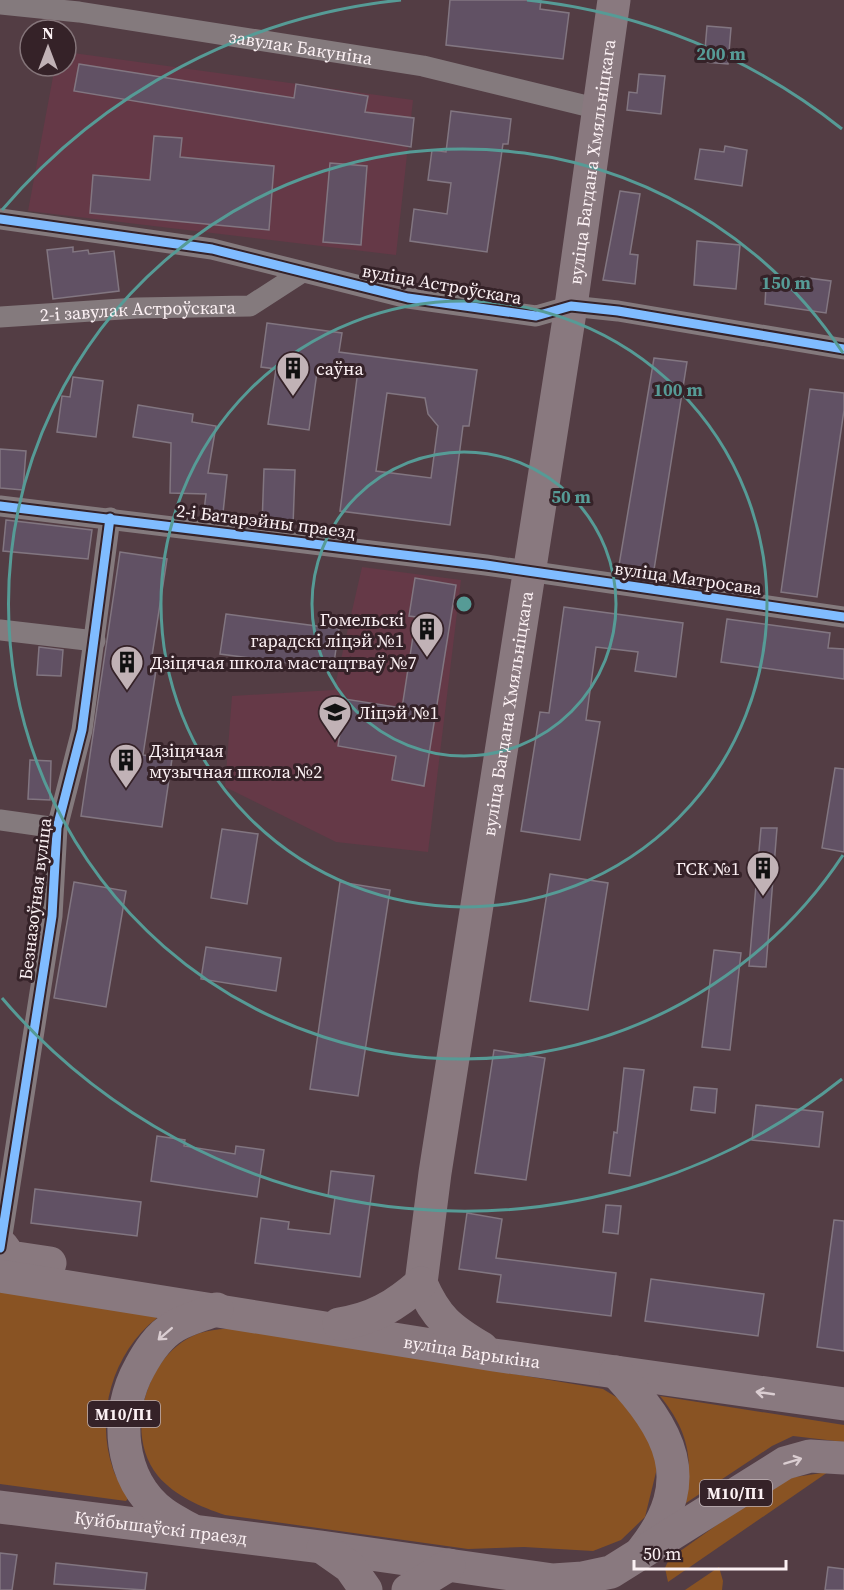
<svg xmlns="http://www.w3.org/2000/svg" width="844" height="1590" font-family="'Source Serif 4',serif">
<rect width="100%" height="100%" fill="#533d44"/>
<g fill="#653947">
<polygon points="66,52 413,100 396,255 28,211 55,66 66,66"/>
<polygon points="362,567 461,580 428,852 336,842 225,787 232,696 334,690"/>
</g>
<g fill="#895323">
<path d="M 0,1292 L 153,1315 L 157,1318 C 112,1353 95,1415 113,1469 C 116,1479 124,1489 129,1497 L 126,1501 L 0,1484 Z"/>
<path d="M 240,1328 L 603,1389 L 629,1405 L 648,1433 L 658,1464 L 645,1517 L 621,1540 L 593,1551 L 524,1547 L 468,1549 L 225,1515 C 201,1507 175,1496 158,1476 C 125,1436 144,1364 187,1339 C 203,1329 222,1329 240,1328 Z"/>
<path d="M 660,1396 L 844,1425 L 844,1442 L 793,1436 L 772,1446 L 686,1503 C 693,1458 689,1432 660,1396 Z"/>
<polygon points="828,1472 668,1582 665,1568 669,1559 766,1490 789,1478"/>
<polygon points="719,1567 723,1581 722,1590 685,1590"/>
</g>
<g fill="#615164" stroke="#827681" stroke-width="1.5" fill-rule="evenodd">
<polygon points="450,0 541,0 540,9 569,13 563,59 446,45"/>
<polygon points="707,26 731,28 728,64 704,62"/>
<polygon points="79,64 294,98 296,84 368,96 365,112 414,118 411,147 74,91"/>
<polygon points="639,74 665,76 661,114 627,110 629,92 637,93"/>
<polygon points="451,111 511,119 508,144 503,144 487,252 410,241 414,209 447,214 451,183 428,180 432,150 446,152"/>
<polygon points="154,136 182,138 180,157 274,166 269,230 90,213 93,175 150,180"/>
<polygon points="725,146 747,150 742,186 695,179 700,149 724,152"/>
<polygon points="330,163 367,166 361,245 323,242"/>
<polygon points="620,191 640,194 630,254 638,255 635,284 603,280"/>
<polygon points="697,241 740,245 736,289 694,285"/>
<polygon points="73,247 73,252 88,250 89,254 114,251 119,291 53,299 47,250"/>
<polygon points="801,277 831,281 826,313 765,304 766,286 799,290"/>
<path d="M 267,323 L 342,333 L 339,352 L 477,370 L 469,426 L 463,426 L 450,525 L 340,511 L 358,370 L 318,365 L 309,430 L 268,424 L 276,369 L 261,367 ZM 387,393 L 425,398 L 428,414 L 438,426 L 431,478 L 376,471 Z"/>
<polygon points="654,358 687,362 653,576 618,571"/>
<polygon points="73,377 103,381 96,437 57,432 62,396 70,397"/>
<polygon points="810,389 844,393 844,410 817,597 781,592"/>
<polygon points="138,405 193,414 192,422 216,426 208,473 227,475 223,513 204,511 206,494 170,493 171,443 133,437"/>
<polygon points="0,449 26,451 23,490 0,488"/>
<polygon points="264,469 295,470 293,526 262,525"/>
<polygon points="6,520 92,530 88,559 3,551"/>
<polygon points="120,552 167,559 152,656 158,657 143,755 172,759 162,827 81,816"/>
<polygon points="415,578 456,585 424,786 392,780 396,756 338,746 345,699 402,708 416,617 409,616"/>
<polygon points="564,607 683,623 676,677 635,671 638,652 596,647 586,720 600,722 580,840 521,831 540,712 549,713"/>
<polygon points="226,614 339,629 333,669 220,654"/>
<polygon points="727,619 830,633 828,648 844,649 844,679 721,662"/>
<polygon points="39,647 63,650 61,676 37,675"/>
<polygon points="30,760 51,761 50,800 28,799"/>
<polygon points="835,768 844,769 844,852 822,848"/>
<polygon points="761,828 777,828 766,967 749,966"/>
<polygon points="222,829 258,834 247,904 211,898"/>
<polygon points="550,874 608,883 588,1010 530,1001"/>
<polygon points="74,882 126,891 106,1007 54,998"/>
<polygon points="340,882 390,890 358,1096 310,1089"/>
<polygon points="206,947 281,958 276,991 201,979"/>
<polygon points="714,950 741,953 730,1050 702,1047"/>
<polygon points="494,1050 545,1058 526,1180 475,1173"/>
<polygon points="624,1068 644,1070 630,1176 609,1173 614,1132 617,1133"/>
<polygon points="694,1087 717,1089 715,1113 691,1110"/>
<polygon points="756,1105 823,1112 819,1147 752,1140"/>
<polygon points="157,1136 185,1140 184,1146 235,1154 236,1146 264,1150 257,1197 151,1181"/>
<polygon points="331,1171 374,1176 360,1277 255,1263 261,1218 289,1222 288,1229 330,1234 335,1197 328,1196"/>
<polygon points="35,1189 141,1202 137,1236 31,1223"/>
<polygon points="606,1205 621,1206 618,1234 603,1232"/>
<polygon points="467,1213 502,1219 496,1258 616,1273 611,1316 497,1302 501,1275 459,1269"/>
<polygon points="834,1220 844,1221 844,1351 817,1347"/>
<polygon points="651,1279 764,1294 758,1336 645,1321"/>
<polygon points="0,1553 17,1555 12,1590 0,1590"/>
<polygon points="56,1563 147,1573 145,1590 54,1584"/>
<polygon points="828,1567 844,1569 844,1590 825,1590"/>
</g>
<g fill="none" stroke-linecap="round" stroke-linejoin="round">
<g stroke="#847a7d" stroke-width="21">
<path id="s1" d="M 0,4 L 79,12 L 423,66 L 599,109"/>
<polyline points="0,219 212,249 408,298 536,316 571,306 618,311 844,349"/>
<path id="s2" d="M 0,317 L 137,308 L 250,306 L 301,273"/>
<polyline points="0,506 486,565 844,617"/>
<polyline points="0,630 95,641"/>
<polyline points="0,820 57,828"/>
<polyline points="0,1248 52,916 57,828 82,730 110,518"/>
</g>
<g stroke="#89797f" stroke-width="33">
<polyline points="2,1246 10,1257 50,1263"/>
<path id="s3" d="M 0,1276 L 494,1355 L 844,1404"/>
<path id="s4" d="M 421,1283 L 435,1173 L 571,306 L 614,0"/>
<path d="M 421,1283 C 436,1318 450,1329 482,1348"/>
<path d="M 339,1324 C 373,1319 395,1306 421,1283"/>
<path d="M 616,1372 C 670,1430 699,1480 642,1551"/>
<path id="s5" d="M 0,1507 L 321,1547 L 553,1580 L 583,1578 L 611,1572 L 785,1463 L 810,1456 L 844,1458"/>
<path d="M 190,1529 C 181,1524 171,1519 163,1513 C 118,1479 114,1413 140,1367 C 148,1352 158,1336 175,1326 C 187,1319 203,1315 217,1309"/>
<polyline points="323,1548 350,1567 366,1590"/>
<polyline points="408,1590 449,1565"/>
</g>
<defs>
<g id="cycleway">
<polyline points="0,219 212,249 408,298 536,316 571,306 618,311 844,349"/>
<polyline points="0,506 486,565 844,617"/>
<polyline points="0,1248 52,916 57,828 82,730 110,518"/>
</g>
</defs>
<use href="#cycleway" stroke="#352228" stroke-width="13"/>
<use href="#cycleway" stroke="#80bcff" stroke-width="9"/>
</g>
<defs><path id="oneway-shaft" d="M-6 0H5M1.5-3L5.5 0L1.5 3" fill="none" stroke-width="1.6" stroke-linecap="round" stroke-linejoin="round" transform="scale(1.5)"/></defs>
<g stroke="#dacdd1">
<use href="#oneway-shaft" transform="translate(165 1334) rotate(139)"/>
<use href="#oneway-shaft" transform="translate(765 1393) rotate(-172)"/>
<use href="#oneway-shaft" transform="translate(793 1461) rotate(-17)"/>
</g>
<g fill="none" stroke="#569b96" stroke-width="3">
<circle cx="464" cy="604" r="152"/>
<circle cx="464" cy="604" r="303"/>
<path d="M843 855A455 455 0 1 1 843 353"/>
<path d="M842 1079A607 607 0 0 1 2 998M2 210A607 607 0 0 1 401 0M527 0A607 607 0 0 1 842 129"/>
</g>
<defs>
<symbol id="building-pin" viewBox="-11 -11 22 30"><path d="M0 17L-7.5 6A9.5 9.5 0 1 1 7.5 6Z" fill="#c1b2b6" stroke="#352228"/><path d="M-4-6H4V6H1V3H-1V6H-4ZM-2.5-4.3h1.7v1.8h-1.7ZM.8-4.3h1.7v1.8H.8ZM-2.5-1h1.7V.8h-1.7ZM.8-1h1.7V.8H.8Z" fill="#111"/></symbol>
<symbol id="school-pin" viewBox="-11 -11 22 30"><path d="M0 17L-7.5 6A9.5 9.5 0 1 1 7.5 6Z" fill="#c1b2b6" stroke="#352228"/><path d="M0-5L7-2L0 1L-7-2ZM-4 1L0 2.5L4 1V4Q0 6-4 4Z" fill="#111"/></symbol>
</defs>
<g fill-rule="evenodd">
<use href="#building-pin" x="274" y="349" width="38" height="52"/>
<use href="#building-pin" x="408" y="610" width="38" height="52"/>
<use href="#building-pin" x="108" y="643" width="38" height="52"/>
<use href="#school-pin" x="316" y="693" width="38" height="52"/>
<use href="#building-pin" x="107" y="741" width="38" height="52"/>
<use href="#building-pin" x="744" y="849" width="38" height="52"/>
</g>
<g text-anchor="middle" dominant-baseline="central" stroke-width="6" stroke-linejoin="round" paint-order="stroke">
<g fill="#352228" stroke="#c0b3b7" stroke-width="1.5">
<rect x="88" y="1401" width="72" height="26" rx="4.5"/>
<rect x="700" y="1480" width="72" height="26" rx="4.5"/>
</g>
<g font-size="16" font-weight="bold" fill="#fcf1f4">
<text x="124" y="1414">М10/П1</text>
<text x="736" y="1493">М10/П1</text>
</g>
<g font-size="18" fill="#fcf1f4" stroke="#352228">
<text stroke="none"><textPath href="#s1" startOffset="304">завулак Бакуніна</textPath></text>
<text stroke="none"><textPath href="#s4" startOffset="1134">вуліца Багдана Хмяльніцкага</textPath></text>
<text transform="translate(442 284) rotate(10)">вуліца Астроўскага</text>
<text stroke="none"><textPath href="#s2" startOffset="138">2-і завулак Астроўскага</textPath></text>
<text transform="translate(266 521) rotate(7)">2-і Батарэйны праезд</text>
<text transform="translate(688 578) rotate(8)">вуліца Матросава</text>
<text stroke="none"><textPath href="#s4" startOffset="576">вуліца Багдана Хмяльніцкага</textPath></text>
<text transform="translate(35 899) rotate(-83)">Безназоўная вуліца</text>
<text stroke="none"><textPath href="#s3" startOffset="478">вуліца Барыкіна</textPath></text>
<text stroke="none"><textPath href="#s5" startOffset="162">Куйбышаўскі праезд</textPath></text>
</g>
<g font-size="18" fill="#fcf1f4" stroke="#352228" text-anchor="start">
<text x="316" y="368">саўна</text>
<text x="404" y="619" text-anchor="end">Гомельскі<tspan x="404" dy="21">гарадскі ліцэй №1</tspan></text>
<text x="150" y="662">Дзіцячая школа мастацтваў №7</text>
<text x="358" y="712">Ліцэй №1</text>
<text x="149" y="750">Дзіцячая<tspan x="149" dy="21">музычная школа №2</tspan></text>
<text x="740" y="868" text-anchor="end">ГСК №1</text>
</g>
</g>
<circle cx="464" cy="604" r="9" fill="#569b96" stroke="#352228" stroke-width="3"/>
<g font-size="18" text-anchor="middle" font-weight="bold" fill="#569b96" stroke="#352228" stroke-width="6" stroke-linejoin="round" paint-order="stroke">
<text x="721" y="60">200 m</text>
<text x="786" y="289">150 m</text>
<text x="678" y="396">100 m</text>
<text x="571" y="503">50 m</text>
</g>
<g transform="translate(48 48)"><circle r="28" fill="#352228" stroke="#85757a" stroke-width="1.5"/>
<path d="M0-4.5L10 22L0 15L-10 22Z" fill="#c1b2b6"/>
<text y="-9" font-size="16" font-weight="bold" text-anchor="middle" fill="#fcf1f4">N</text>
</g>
<path d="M634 1560v9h152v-9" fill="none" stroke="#fcf1f4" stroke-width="3"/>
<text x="643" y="1560" font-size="18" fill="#fcf1f4" stroke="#352228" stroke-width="4.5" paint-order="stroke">50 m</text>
</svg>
